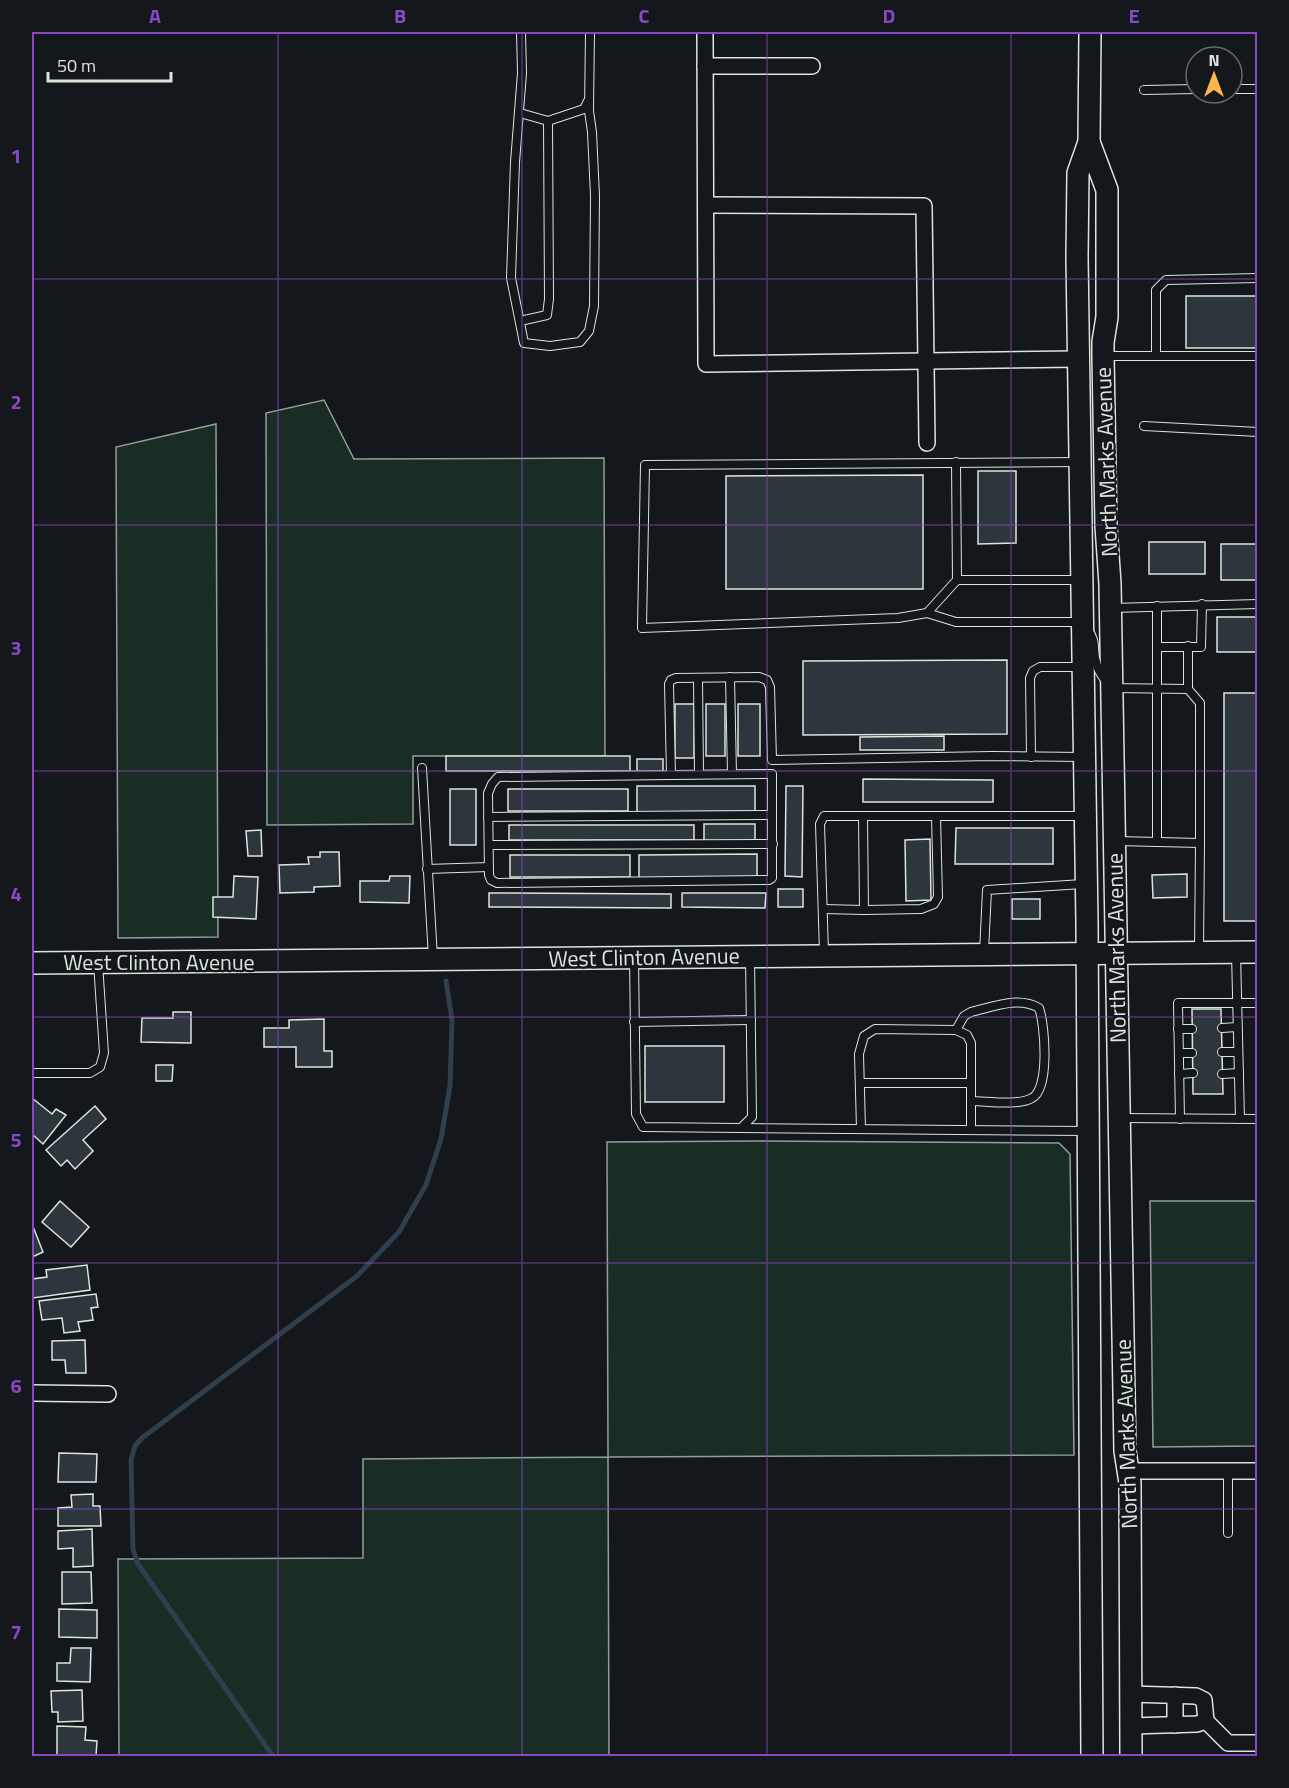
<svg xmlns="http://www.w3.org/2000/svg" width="1289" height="1788" font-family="'Titillium Web',sans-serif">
<rect width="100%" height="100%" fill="#14181c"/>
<g fill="#1a2d24" stroke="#939e99" stroke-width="1.5">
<polygon points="324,400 354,459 604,458 605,756 413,756 413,824 267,825 266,413"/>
<polygon points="216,424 218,937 118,938 116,447"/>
<polygon points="756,1141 1059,1143 1070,1154 1074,1455 608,1457 609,1756 119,1756 118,1559 363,1558 363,1459 608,1457 607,1142"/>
<polygon points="1150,1201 1257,1201 1257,1446 1153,1447"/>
</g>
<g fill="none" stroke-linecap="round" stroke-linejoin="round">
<polyline stroke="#2f3f4d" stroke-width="5" points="273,1756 138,1564 133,1549 131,1460 135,1446 142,1438 357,1276 399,1232 426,1185 441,1139 450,1086 452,1020 446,981"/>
</g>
<g fill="#2c363c" stroke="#d8e6dc" stroke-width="1.5">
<rect x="1186" y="296" width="72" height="52"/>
<polygon points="978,471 1016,471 1016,543 978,544"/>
<polygon points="923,475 923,589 726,589 726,476"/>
<rect x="1149" y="542" width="56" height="32"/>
<rect x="1221" y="544" width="37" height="36"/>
<rect x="1217" y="617" width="41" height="35"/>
<polygon points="1007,660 1007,734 803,735 803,661"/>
<rect x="1224" y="693" width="34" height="228"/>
<rect x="675" y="704" width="19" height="54"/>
<rect x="706" y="704" width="19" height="52"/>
<rect x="738" y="704" width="22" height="52"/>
<polygon points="944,736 944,750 860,750 860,737"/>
<rect x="446" y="756" width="184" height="15"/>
<rect x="637" y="759" width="26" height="13"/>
<polygon points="863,779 993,780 993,802 863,802"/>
<polygon points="637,786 755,786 755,811 637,812"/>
<polygon points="786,786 803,786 802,877 785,876"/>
<rect x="450" y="789" width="26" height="56"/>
<rect x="508" y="789" width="120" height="22"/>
<rect x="704" y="824" width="51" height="17"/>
<rect x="509" y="825" width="185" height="15"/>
<polygon points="956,828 1053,828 1053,864 955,864"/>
<polygon points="261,830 262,856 248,856 246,831"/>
<polygon points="930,839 931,900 906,901 905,840"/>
<polygon points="320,852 339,852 340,886 314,887 314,892 280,893 279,865 309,864 308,857 320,857"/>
<polygon points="757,854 757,877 639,878 639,855"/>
<rect x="510" y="855" width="120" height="22"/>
<polygon points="1187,874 1187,897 1153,898 1152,875"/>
<polygon points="234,876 258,877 256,919 213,917 213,897 233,897"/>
<polygon points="390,876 410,876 409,903 360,902 360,881 389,881"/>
<rect x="778" y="889" width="25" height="18"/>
<polygon points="489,893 671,894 671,908 489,907"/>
<polygon points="682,893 766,893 765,908 682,907"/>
<rect x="1012" y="899" width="28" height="20"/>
<polygon points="1192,1009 1221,1009 1223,1094 1193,1094"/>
<polygon points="173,1012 191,1012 191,1043 141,1042 142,1018 173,1018"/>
<polygon points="324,1019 324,1051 332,1051 332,1067 296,1067 296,1047 264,1047 264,1028 289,1028 289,1020"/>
<rect x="645" y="1046" width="79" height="56"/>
<polygon points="156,1065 173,1065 172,1081 156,1081"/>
<polygon points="32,1098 52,1114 56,1109 66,1115 43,1144 32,1134"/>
<polygon points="95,1106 106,1119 83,1140 93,1151 75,1169 67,1160 61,1166 46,1150"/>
<polygon points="60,1201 89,1227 71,1247 42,1222"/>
<polygon points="32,1224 43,1252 32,1257"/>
<polygon points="87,1265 90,1290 33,1298 32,1279 47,1277 46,1270"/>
<polygon points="96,1294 98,1307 91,1308 93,1320 78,1322 80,1331 64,1333 62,1318 42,1320 39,1301"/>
<polygon points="85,1340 86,1373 66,1373 65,1360 52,1360 52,1341"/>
<polygon points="59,1453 97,1454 96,1482 58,1482"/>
<polygon points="93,1494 93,1506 100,1506 101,1526 58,1526 58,1508 72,1507 71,1495"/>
<polygon points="92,1529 93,1566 73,1567 73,1548 58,1549 58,1531"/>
<polygon points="62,1572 91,1572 92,1603 62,1604"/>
<polygon points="59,1609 97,1610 97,1638 59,1637"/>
<polygon points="71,1648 91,1648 90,1682 57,1681 57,1663 70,1663"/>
<polygon points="82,1690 83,1721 58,1722 58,1712 52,1712 51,1691"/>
<polygon points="57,1726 86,1727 85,1740 97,1741 96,1756 57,1756"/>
</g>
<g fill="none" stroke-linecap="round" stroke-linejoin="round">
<defs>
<g id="service">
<polyline points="521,32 522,73 515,162 511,278 524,343 550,346 580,342 589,331 594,306 595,196 592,132 589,111 590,32"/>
<polyline points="1232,89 1258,89"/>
<polyline points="1144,90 1196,89"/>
<polyline points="520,113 548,121 584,109 588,101"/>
<polyline points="520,321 547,315 549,299 548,121"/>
<polyline points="1105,356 1258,356"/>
<polyline points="1156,356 1156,290 1166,280 1258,278"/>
<polyline points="1144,426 1258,432"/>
<polyline points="956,462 957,580"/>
<polyline points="1112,608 1258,604"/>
<polyline points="927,613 898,618 642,628 645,465 1079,462"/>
<polyline points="1079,622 956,622 927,613 957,580 1080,580"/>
<path d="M 1088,630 C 1096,641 1093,646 1095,658 C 1097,671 1104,679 1112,688 L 1188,689 L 1200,703 L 1200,843 L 1116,841"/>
<polyline points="1188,646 1188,689"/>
<polyline points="1158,647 1201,647 1202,604"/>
<polyline points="730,677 732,774"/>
<polyline points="698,678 699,774"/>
<polyline points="1031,757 1030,678 1033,671 1040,667 1082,667"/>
<polyline points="422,768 433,958"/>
<polyline points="671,775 498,777 492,784 488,793 489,875 491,880 497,883 769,880 772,878 772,774 671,775 669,684 671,680 676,678 759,677 767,680 770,687 772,760 992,756 1083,757"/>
<polyline points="488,817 772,815"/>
<polyline points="1157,842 1157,606"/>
<polyline points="489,845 773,844"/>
<polyline points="427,869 489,867"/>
<polyline points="823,909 864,910 863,816"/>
<polyline points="864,910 921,909 934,904 938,897 936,816"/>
<polyline points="984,952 987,890 1083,884"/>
<polyline points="1199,952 1200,843"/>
<polyline points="824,953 820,824 824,816 1085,816"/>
<polyline points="1236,953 1240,1119"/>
<polyline points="634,958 636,1114 643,1127 741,1128 752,1117 750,957"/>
<polyline points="634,1022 751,1020"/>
<polyline points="1222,1028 1237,1027"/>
<polyline points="1178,1029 1192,1029"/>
<path d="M 956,1030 L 964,1016 L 971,1012 C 993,1007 1018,996 1039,1008 C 1045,1025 1050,1089 1032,1098 C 1019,1106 987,1101 971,1101"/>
<polyline points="1222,1052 1238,1052"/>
<polyline points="1179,1053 1192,1053"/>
<polyline points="32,1073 90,1073 100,1067 104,1053 98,963"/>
<polyline points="1179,1074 1193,1073"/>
<polyline points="1222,1074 1239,1073"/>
<polyline points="860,1083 971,1083"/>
<polyline points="1121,1118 1258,1119"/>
<polyline points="1180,1119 1178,1003 1258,1003"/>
<polyline points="741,1128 1088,1131"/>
<polyline points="861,1129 859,1054 864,1036 875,1029 956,1030 967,1035 971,1043 971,1130"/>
<polyline points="1228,1471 1228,1533"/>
</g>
<g id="minor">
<polyline points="705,32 706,364 1078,359"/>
<polyline points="705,66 812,66"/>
<polyline points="706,205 924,206 927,443"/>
<polyline points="32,1393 108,1394"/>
<polyline points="1128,1471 1258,1471"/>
<polyline points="1130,1694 1196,1696 1204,1700 1206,1721 1197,1724 1131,1726"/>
<polyline points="1175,1695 1175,1725"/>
<polyline points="1206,1721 1228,1743 1258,1743"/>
</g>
<g id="secondary">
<polyline points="1090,32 1089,142 1078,173 1077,257 1087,923 1092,1756"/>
<polyline points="1089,142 1107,190 1107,317 1103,342 1103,356 1106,526 1110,584 1125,1451 1130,1483 1131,1756"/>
<polyline points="32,963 1258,952"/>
</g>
</defs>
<use href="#service" stroke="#d8e6dc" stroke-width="10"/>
<use href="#minor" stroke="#d8e6dc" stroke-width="18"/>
<use href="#secondary" stroke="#d8e6dc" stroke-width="24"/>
<use href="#service" stroke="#14181c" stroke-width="8"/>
<use href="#minor" stroke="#14181c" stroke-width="15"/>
<use href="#secondary" stroke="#14181c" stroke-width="21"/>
</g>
<path fill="none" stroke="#8948c3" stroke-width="1.5" stroke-opacity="0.55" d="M 278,32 L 278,1756M 522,32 L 522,1756M 767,32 L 767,1756M 1011,32 L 1011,1756M 32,279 L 1258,279M 32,525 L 1258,525M 32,771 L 1258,771M 32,1017 L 1258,1017M 32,1263 L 1258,1263M 32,1509 L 1258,1509"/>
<g text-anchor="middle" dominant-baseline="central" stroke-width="4.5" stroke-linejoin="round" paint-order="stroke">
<g font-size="22" fill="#d8e6dc" stroke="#14181c">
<text transform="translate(1106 462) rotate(-92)">North Marks Avenue</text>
<text transform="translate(1116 948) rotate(-91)">North Marks Avenue</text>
<text transform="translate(644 957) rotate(-1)">West Clinton Avenue</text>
<text x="159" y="962">West Clinton Avenue</text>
<text transform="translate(1126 1434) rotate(-92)">North Marks Avenue</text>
</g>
</g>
<rect width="1289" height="1788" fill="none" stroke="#14181c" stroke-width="66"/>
<g transform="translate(1214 75)"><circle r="28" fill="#14181c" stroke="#626a69" stroke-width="1.5"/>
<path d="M0-4.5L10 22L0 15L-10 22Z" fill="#ffb74d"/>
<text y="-9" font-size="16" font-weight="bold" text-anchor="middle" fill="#d8e6dc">N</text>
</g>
<path d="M48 72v9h123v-9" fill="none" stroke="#d8e6dc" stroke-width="3"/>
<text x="57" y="72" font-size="18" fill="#d8e6dc" stroke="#14181c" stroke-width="4.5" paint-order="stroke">50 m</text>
<rect x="33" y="33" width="1223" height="1722" fill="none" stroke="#8948c3" stroke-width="2"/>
<g font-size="20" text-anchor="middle" font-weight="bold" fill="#8948c3">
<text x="155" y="23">A</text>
<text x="400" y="23">B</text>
<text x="644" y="23">C</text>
<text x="889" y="23">D</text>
<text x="1134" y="23">E</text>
<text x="16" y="163">1</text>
<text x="16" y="409">2</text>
<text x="16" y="655">3</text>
<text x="16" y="901">4</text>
<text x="16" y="1147">5</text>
<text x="16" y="1393">6</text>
<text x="16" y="1639">7</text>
</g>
</svg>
